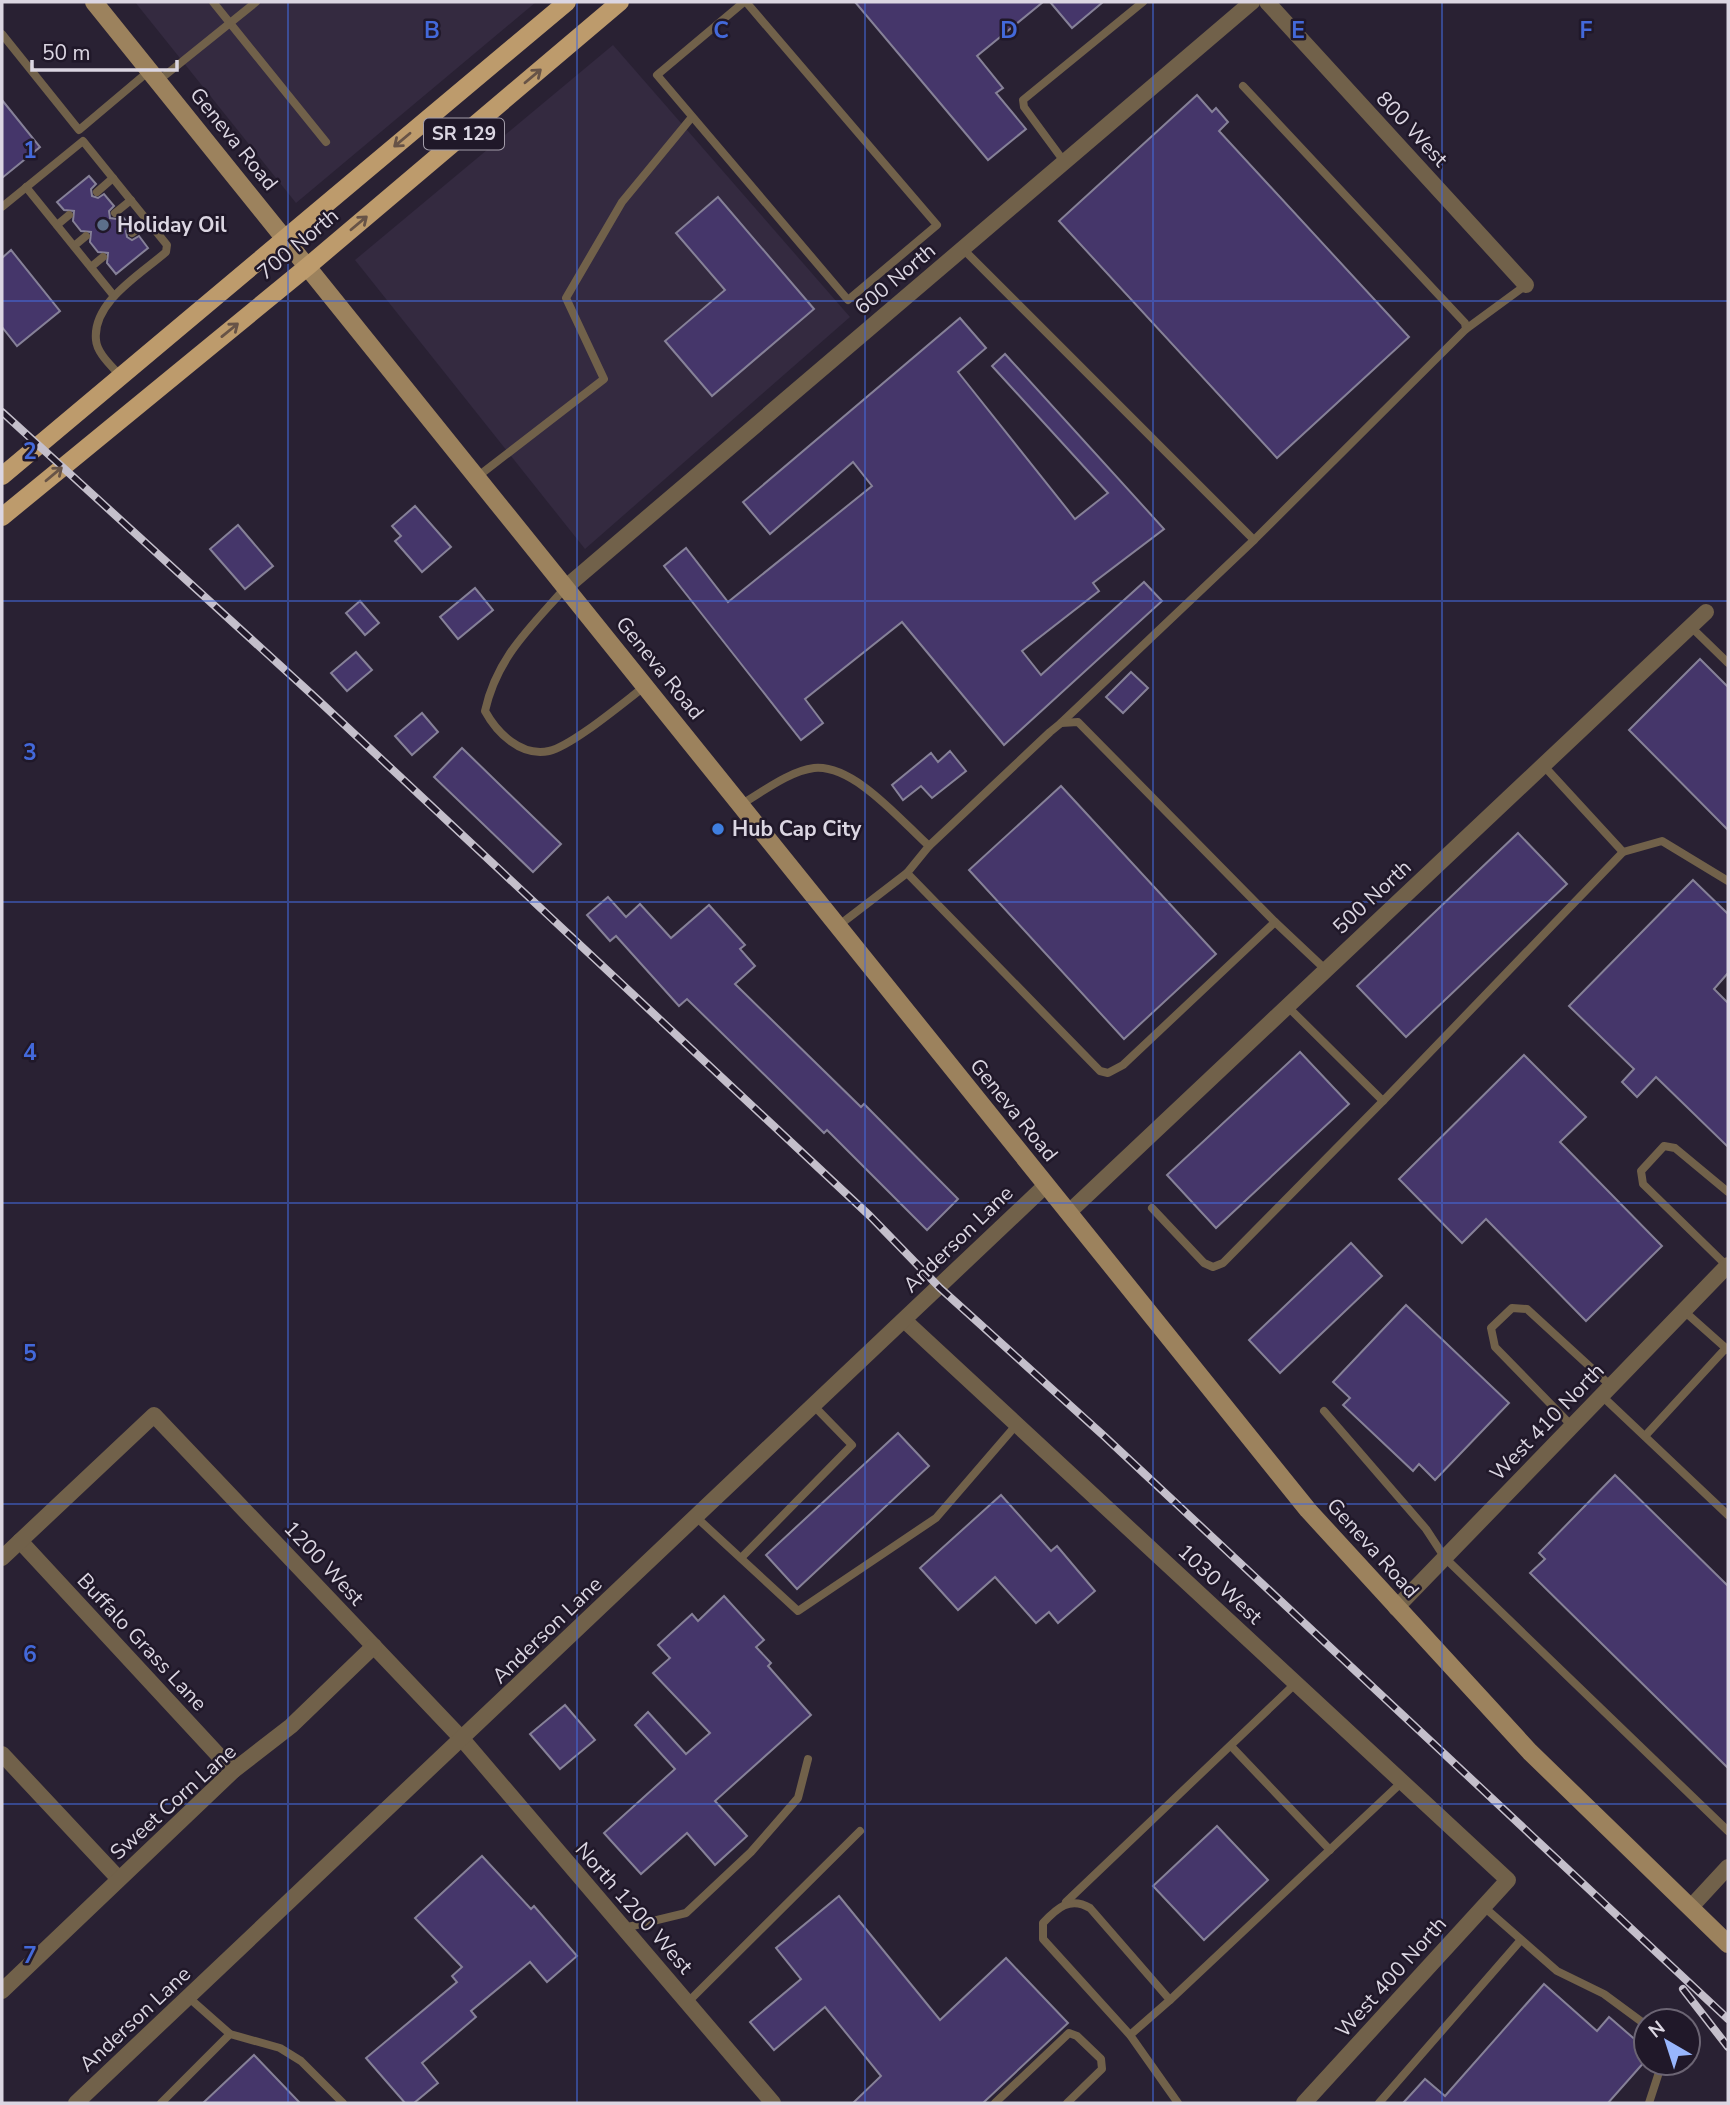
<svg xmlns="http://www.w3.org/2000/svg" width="1730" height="2105" font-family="'Nunito Sans',sans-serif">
<rect width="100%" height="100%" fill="#292133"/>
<g fill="#342a40">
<polygon points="135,2 536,2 296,203"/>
<polygon points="613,45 850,317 585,549 355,260"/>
</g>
<g fill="#45366a" stroke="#868198" stroke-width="2">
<polygon points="855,2 1043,2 977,56 1003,88 996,93 1026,129 988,160"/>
<polygon points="1050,2 1103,2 1072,28"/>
<polygon points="1197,95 1212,112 1216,108 1228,122 1219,131 1409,337 1277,458 1059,221"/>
<polygon points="2,100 40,147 2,178"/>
<polygon points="89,176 96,184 91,189 92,196 98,198 104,194 114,206 109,211 110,218 117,219 122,216 130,226 126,231 127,237 132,240 139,236 148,248 116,274 107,263 108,253 98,252 90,242 91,232 81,231 73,221 74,211 64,210 57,202"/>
<polygon points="718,197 814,309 712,396 665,341 725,290 676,233"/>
<polygon points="11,250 60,311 17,346 2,327 2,258"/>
<polygon points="960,318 986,348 958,372 1075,519 1108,493 992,366 1005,354 1164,529 1093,583 1099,591 1022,651 1041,675 1144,582 1162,601 1004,745 902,622 805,699 823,723 801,740 664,566 686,548 728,602 872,486 853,462 770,534 743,502"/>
<polygon points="415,506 451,547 422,572 395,541 401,536 392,526"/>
<polygon points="238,525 273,566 245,589 210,549"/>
<polygon points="475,588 493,610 458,639 440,617"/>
<polygon points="360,601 379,623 365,635 346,613"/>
<polygon points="356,652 372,670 347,691 331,673"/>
<polygon points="1700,659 1728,687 1728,830 1629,730"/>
<polygon points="1131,672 1148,688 1123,713 1106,697"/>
<polygon points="422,713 438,732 412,755 395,736"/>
<polygon points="462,748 561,844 533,872 434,777"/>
<polygon points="950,751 966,771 932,798 921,786 903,800 892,785 931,753 938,762"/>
<polygon points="1061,786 1216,954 1124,1039 969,870"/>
<polygon points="1518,833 1567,884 1406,1037 1357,986"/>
<polygon points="1693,880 1728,914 1728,973 1714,989 1728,1003 1728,1147 1656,1077 1637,1097 1622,1082 1634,1069 1569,1006"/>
<polygon points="608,897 626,917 640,904 671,938 709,905 745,945 740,949 755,966 735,984 861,1107 864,1104 958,1199 927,1230 827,1130 824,1133 687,999 679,1006 616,936 610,941 587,915"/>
<polygon points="1300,1052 1349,1104 1216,1228 1167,1175"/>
<polygon points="1524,1055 1586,1117 1560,1142 1662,1246 1586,1321 1486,1219 1462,1243 1399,1179"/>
<polygon points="1351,1243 1382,1276 1280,1373 1249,1340"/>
<polygon points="1406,1305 1509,1403 1435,1480 1419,1464 1413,1471 1343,1405 1350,1398 1333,1382"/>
<polygon points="898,1433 929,1466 797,1589 766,1555"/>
<polygon points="1615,1475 1728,1586 1728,1768 1530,1573 1545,1559 1539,1553"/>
<polygon points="1001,1495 1051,1551 1057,1546 1095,1591 1058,1623 1049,1612 1036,1623 995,1577 958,1610 920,1568"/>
<polygon points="724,1596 764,1640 756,1647 771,1663 768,1666 811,1715 715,1801 747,1836 715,1865 687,1833 641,1874 604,1833 675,1769 635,1725 648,1712 686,1754 710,1733 653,1673 670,1658 658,1645 692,1614 698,1621"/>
<polygon points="565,1705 595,1740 560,1769 530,1734"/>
<polygon points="1217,1826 1268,1880 1204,1940 1153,1886"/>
<polygon points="482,1856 531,1909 534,1906 577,1956 547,1982 530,1962 471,2011 476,2017 422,2063 438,2083 414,2103 405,2103 366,2058 457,1982 452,1976 462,1967 415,1918"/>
<polygon points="839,1896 940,2020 1006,1958 1068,2023 983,2103 853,2103 881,2076 825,2007 774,2050 750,2022 801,1979 776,1948"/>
<polygon points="1544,1984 1597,2031 1609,2017 1646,2049 1646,2060 1608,2103 1403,2103 1425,2079 1445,2096"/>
<polygon points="254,2055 300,2103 203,2103"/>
</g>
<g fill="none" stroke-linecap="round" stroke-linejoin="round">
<g stroke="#71614a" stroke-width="8">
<polyline points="213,2 326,142"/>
<polyline points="744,2 657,75 848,300 937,225 746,2"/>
<polyline points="2,34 79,130 149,71"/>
<polyline points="158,81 256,2"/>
<polyline points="1063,160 1024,107 1023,100 1143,2"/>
<polyline points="26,187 114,296"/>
<polyline points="97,192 113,178"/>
<path d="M 2,207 L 83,141 L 167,245 L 166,252 C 141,274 92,302 96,340 C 97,354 113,367 121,377"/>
<polyline points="115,213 131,200"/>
<polyline points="57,225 69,215"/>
<polyline points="132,233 148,221"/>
<polyline points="74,246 86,236"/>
<polyline points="963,249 1254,540 1466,329 1465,323 1243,86"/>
<polyline points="91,267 103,257"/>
<polyline points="1466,329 1526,285"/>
<polyline points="477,477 604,379 566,298 622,202 692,117"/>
<path d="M 566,587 C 530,628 497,657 485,711 C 497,733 521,757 549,751 C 572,746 624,702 644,687"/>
<polyline points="1690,626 1728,663"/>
<polyline points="1061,723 1254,540"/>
<path d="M 740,805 C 761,793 789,771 814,768 C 854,764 901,821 929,846 L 907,873 L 1100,1071 L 1108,1073 L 1123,1065 L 1275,922 L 1326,970"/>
<polyline points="929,846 1050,732 1061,723 1078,722 1275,922"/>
<polyline points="1623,852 1662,841 1728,881"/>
<polyline points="838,926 907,873"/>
<polyline points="1287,1006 1383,1101 1623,852 1543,765"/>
<polyline points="1152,1208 1204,1263 1213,1267 1223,1263 1383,1101"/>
<polyline points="1727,1266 1643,1184 1641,1171 1664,1146 1675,1148 1728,1192"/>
<polyline points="1684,1311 1728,1350"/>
<polyline points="1602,1396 1728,1515"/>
<polyline points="1324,1411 1426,1529 1445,1558 1728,1831"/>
<polyline points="1572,1426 1495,1347 1491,1328 1512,1308 1527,1309 1611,1386"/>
<polyline points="1645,1436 1726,1348"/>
<polyline points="696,1517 798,1611 936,1518 1017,1424"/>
<polyline points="741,1558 852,1445 813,1405"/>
<polyline points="1231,1746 1330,1850"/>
<polyline points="1066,1902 1296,1683"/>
<polyline points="1484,1907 1557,1971 1604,1994 1646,2025"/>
<polyline points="624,1928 686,1913 751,1852 798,1798 808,1759"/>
<polyline points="188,1997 230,2034 280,2048 301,2061 343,2103"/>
<polyline points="1170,2000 1402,1782"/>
<polyline points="688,2002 860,1831"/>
<path d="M 1130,2035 L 1170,2000 L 1090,1908 C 1070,1896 1057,1908 1043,1923 L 1043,1939 L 1130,2035 L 1178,2103"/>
<polyline points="161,2103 230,2034"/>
<polyline points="995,2103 1069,2033 1077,2036 1101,2059 1102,2069 1067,2103"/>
<polyline points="1379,2103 1520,1941"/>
<polyline points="1649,2103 1662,2063"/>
</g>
<g stroke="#71614a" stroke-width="16">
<polyline points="1267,2 1526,285"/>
<polyline points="566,587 1252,2"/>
<polyline points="1068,1213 1706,612"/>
<polyline points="904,1320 1508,1880 1304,2103"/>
<polyline points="20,1541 233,1771"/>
<polyline points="2,1558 154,1415 463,1740 773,2103"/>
<polyline points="1396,1608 1728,1265"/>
<polyline points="2,1754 119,1879"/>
<polyline points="1690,1908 1728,1867"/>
<polyline points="2,1991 233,1771 291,1726 374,1646"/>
<polyline points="76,2103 1046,1185"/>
</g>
<polyline stroke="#9c825d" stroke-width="18" points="94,2 1308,1510 1530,1752 1728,1944"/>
<g stroke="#bd9b6c" stroke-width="18">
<polyline points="2,476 567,2"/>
<polyline points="2,517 307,267 620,2"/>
</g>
<defs>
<g id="rail">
<polyline points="2,412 318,700 870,1216 940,1288 1104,1436 1728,2019"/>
<polyline points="1683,1989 1728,2047"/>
</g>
</defs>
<use href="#rail" stroke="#c4bfcb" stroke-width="8"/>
<use href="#rail" stroke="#201829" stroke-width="5" stroke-dasharray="16" stroke-linecap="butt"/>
</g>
<defs><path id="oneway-shaft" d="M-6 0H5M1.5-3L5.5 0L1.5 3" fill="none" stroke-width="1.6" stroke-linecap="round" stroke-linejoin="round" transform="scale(1.75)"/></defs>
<g stroke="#675347">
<use href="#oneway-shaft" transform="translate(533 76) rotate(-40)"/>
<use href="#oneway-shaft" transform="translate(402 140) rotate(140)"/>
<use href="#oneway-shaft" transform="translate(359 223) rotate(-40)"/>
<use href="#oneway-shaft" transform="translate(230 330) rotate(-39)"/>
<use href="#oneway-shaft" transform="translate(54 474) rotate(-40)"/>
</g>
<path fill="none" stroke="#4369da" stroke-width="2" stroke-opacity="0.55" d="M 288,2 L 288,2103M 577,2 L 577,2103M 865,2 L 865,2103M 1153,2 L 1153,2103M 1442,2 L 1442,2103M 2,301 L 1728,301M 2,601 L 1728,601M 2,902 L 1728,902M 2,1203 L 1728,1203M 2,1504 L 1728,1504M 2,1804 L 1728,1804"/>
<circle fill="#5c6f8a" stroke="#201829" stroke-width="2.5" cx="103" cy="225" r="7"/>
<circle fill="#3f7fe0" stroke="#201829" stroke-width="2.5" cx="718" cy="829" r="7"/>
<g text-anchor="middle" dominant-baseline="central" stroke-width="5" stroke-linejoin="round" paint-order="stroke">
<rect fill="#201829" stroke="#a39daa" stroke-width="2" x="424" y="118.5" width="80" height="31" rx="5"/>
<g font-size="19" font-weight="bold" fill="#dbd6e2">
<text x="464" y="134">SR 129</text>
</g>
<g font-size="21" fill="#dbd6e2" stroke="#201829">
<text transform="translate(1412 129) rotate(47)">800 West</text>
<text transform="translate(234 139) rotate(51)">Geneva Road</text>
<text transform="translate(298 244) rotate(-40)">700 North</text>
<text transform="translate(895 279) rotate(-40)">600 North</text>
<text transform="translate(660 668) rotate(51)">Geneva Road</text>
<text transform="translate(1372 897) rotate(-43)">500 North</text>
<text transform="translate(1014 1110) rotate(51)">Geneva Road</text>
<text transform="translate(958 1239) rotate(-44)">Anderson Lane</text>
<text transform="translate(1547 1422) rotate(-46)">West 410 North</text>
<text transform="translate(1373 1548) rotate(48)">Geneva Road</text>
<text transform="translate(324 1563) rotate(47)">1200 West</text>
<text transform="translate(1220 1584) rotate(43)">1030 West</text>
<text transform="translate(547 1630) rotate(-44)">Anderson Lane</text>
<text transform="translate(142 1642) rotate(47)">Buffalo Grass Lane</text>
<text transform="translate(173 1802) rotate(-42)">Sweet Corn Lane</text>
<text transform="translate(634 1908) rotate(49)">North 1200 West</text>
<text transform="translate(1391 1977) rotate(-48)">West 400 North</text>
<text transform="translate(135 2019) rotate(-43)">Anderson Lane</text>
</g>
<g font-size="21" font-weight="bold" fill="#dbd6e2" stroke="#201829" text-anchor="start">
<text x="117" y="225">Holiday Oil</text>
<text x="732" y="829">Hub Cap City</text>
</g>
</g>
<g font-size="23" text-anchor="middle" font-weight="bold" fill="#4369da" stroke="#201829" stroke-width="5" stroke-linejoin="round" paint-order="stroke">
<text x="432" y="38">B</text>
<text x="721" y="38">C</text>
<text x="1009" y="38">D</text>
<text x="1298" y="38">E</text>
<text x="1586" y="38">F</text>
<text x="30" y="158">1</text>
<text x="30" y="459">2</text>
<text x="30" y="760">3</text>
<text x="30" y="1060">4</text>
<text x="30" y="1361">5</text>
<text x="30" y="1662">6</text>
<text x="30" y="1963">7</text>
</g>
<rect width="1730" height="2105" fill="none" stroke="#dbd6e2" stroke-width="7"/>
<g transform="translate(1667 2042) rotate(321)"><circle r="33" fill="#201829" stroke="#6b6473" stroke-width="2"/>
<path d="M0-5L12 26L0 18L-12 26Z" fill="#98b6fd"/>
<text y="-10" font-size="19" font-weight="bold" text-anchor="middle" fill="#dbd6e2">N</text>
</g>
<path d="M32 60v10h145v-10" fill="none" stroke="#dbd6e2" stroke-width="3.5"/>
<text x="42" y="60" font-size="21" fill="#dbd6e2" stroke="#201829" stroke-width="5" paint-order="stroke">50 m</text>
</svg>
